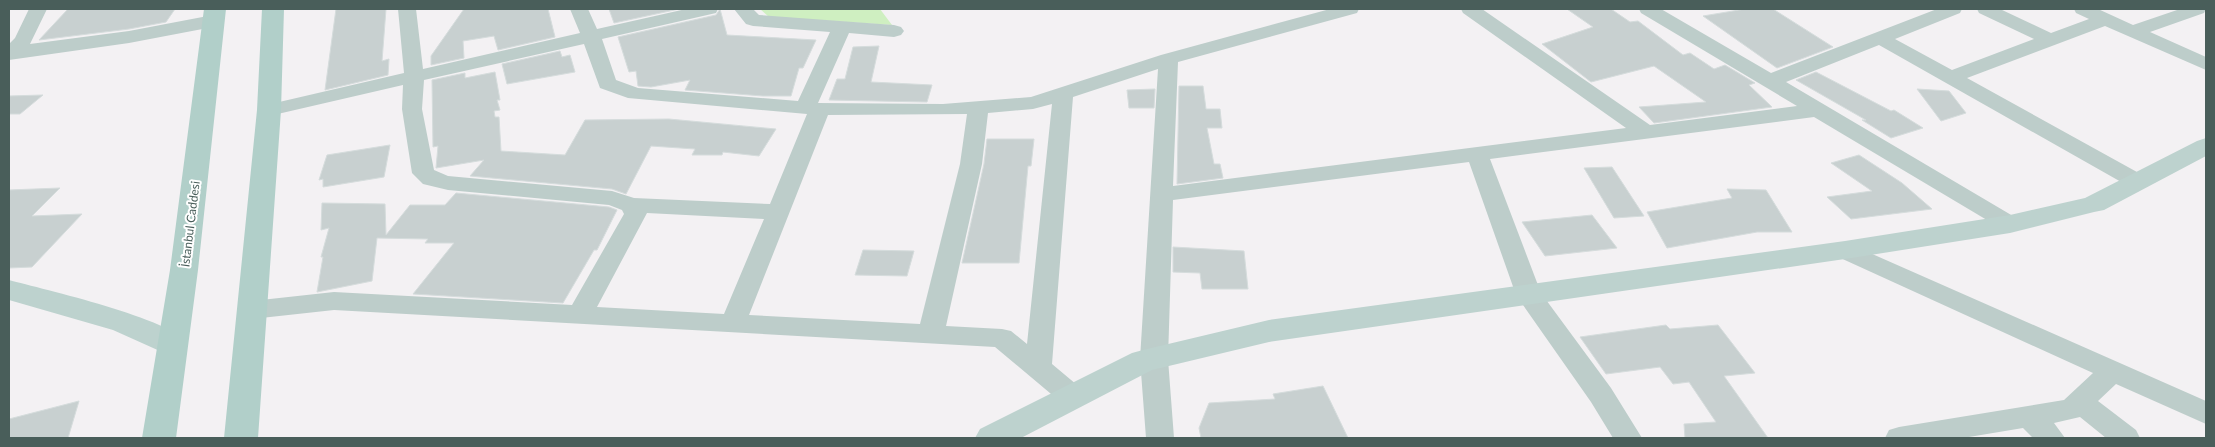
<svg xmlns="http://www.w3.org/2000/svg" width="2215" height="447" font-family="Lato,sans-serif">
<rect width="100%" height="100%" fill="#f3f1f3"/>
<polygon fill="#cfefc1" points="760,9 880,9 892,25 769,17"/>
<g fill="#c8d0d0" stroke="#d5dcdc">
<polygon points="68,9 175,9 166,22 129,29 39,40"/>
<polygon points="336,9 386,9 382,61 389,59 388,75 325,90"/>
<polygon points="464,9 548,9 555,37 498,50 494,36 463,41 464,58 431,65 431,56"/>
<polygon points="609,9 679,9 614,23"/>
<polygon points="720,9 727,35 816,40 803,68 799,68 791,96 763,96 685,90 690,80 651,87 638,86 636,71 629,72 618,37 716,15"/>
<polygon points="1567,9 1611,9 1630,22 1638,21 1683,55 1690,53 1714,69 1725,65 1755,83 1749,85 1772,107 1654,123 1639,107 1706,102 1654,66 1591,82 1542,44 1593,27"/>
<polygon points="1745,9 1773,9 1833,47 1777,68 1703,16"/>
<polygon points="879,46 871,82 932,85 927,102 829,100 837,79 845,79 853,47"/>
<polygon points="560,51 562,57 570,55 575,72 507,84 502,64"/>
<polygon points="495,72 500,100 497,100 500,110 494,111 495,117 499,117 501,151 565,155 585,120 669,119 776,129 759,156 723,152 722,155 692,155 695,149 651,146 626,194 612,189 470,176 484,160 436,168 438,146 433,147 432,80 465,73 465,78"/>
<polygon points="1816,72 1891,111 1894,110 1923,128 1891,138 1862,120 1866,120 1796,80"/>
<polygon points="1179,86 1203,86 1206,109 1220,109 1222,128 1207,128 1214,164 1220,164 1223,178 1177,184"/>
<polygon points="1155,89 1154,108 1129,108 1127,90"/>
<polygon points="1917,89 1949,91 1966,113 1941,121"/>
<polygon points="43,95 20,114 9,114 9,96"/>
<polygon points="987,139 1034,139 1031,166 1028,166 1019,263 962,263 984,164"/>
<polygon points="390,145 384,177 323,187 323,179 319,180 327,155"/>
<polygon points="1859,155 1902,183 1932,209 1851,219 1827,197 1872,191 1831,163"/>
<polygon points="1612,167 1644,216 1614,218 1584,168"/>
<polygon points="60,188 32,216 82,214 32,267 9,268 9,190"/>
<polygon points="1727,189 1766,190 1792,232 1757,232 1667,248 1647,212 1732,198"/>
<polygon points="456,193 609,207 617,210 597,250 594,250 563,303 413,294 454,243 425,243 428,239 377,238 372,281 317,292 323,257 321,257 329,228 321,230 322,203 385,204 386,235 410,205 445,205"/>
<polygon points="1592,215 1617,248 1545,256 1522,222"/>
<polygon points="1173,247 1244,251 1248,289 1202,289 1200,273 1173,272"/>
<polygon points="863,250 914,251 907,276 855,275"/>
<polygon points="1666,325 1670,329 1718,325 1755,373 1724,376 1768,438 1685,438 1684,424 1716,422 1689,382 1673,384 1660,367 1606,374 1580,337"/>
<polygon points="1323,386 1348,438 1201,438 1199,428 1209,403 1275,399 1273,394"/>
<polygon points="79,401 68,438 9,438 9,419"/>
</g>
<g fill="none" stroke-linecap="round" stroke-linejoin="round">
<g fill="#bdcdca" fill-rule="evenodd">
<polygon points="29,9 47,9 30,44 129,31 213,15 220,17 222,21 220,25 213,27 129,43 9,60 9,44 15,38"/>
<path d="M 398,9 L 416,9 L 423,69 L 580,33 L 570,9 L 588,9 L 597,29 L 686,9 L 718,9 L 716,13 L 602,39 L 616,80 L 638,88 L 798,101 L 830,32 L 753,26 L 746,24 L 734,9 L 753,9 L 759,15 L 894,25 L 901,27 L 904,31 L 901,35 L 894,37 L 849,33 L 818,103 L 943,104 L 1031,97 L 1161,55 L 1330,9 L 1359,9 L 1357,13 L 1178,62 L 1173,186 L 1626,128 L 1463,13 L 1461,9 L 1482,9 L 1650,125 L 1797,106 L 1641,13 L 1639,9 L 1661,9 L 1771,73 L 1937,9 L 1962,9 L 1960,13 L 1895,39 L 1952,70 L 2034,39 L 1979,13 L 1977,9 L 2000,9 L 2051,33 L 2089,19 L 2076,13 L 2074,9 L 2098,9 L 2133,25 L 2180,9 L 2206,9 L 2204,13 L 2150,32 L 2206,57 L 2206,70 L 2105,26 L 1967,78 L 2146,177 L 2149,182 L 2146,187 L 2138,189 L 2130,187 L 1879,45 L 1786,82 L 2018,219 L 2022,224 L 2018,229 L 2010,231 L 2002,229 L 1814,117 L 1490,159 L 1541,293 L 1611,388 L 1642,438 L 1613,438 L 1591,402 L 1516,295 L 1469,162 L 1173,200 L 1168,359 L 1174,438 L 1146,438 L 1140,359 L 1158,69 L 1073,97 L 1052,364 L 1083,390 L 1087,397 L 1083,404 L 1073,407 L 1063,404 L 995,347 L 334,310 L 252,319 L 243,316 L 239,310 L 243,304 L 252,301 L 334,292 L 572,305 L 624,214 L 622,210 L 609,205 L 448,190 L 423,184 L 412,173 L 402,109 L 403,85 L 269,116 L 262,114 L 259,110 L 262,106 L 404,73 ZM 584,44 L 600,88 L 628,98 L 807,114 L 770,204 L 634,198 L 612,191 L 448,176 L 434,170 L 422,109 L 424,80 ZM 1052,104 L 1027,344 L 1011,331 L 1002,329 L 946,326 L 982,164 L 988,113 L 1033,109 ZM 967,114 L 960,164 L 920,324 L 749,315 L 828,115 ZM 647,213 L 764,219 L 724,314 L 597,307 Z"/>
<polygon points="1845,242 2206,401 2206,424 2116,384 2098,401 2136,430 2140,438 2106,438 2080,417 2054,423 2065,438 2033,438 2023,428 1963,438 1885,438 1889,430 1899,427 2064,400 2093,373 1836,256 1833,250 1836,244"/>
</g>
<g fill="#bdd2ce" fill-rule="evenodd">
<polygon points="2206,138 2206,156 2104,210 2094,212 2010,233 1845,259 1269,342 1152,370 1021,438 975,438 980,429 1132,353 1143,350 1269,320 1845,241 2010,215 2085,198 2197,141"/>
<path d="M 9,280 C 42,289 174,319 188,344 L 184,352 L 173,355 L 162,352 L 113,330 L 9,300 Z"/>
</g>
<g fill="#b1cfc9" fill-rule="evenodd">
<polygon points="204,9 226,9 198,270 176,438 142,438 170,270"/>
<polygon points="262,9 284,9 281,110 258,438 224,438 257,110"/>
</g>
</g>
<g text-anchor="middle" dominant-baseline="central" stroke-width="4" stroke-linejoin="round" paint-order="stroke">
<g font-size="12" fill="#495e5a" stroke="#fff">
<text transform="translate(190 224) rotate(-83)">İstanbul Caddesi</text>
</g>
</g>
<rect width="2215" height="447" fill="none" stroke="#495e5a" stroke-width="20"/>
</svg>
